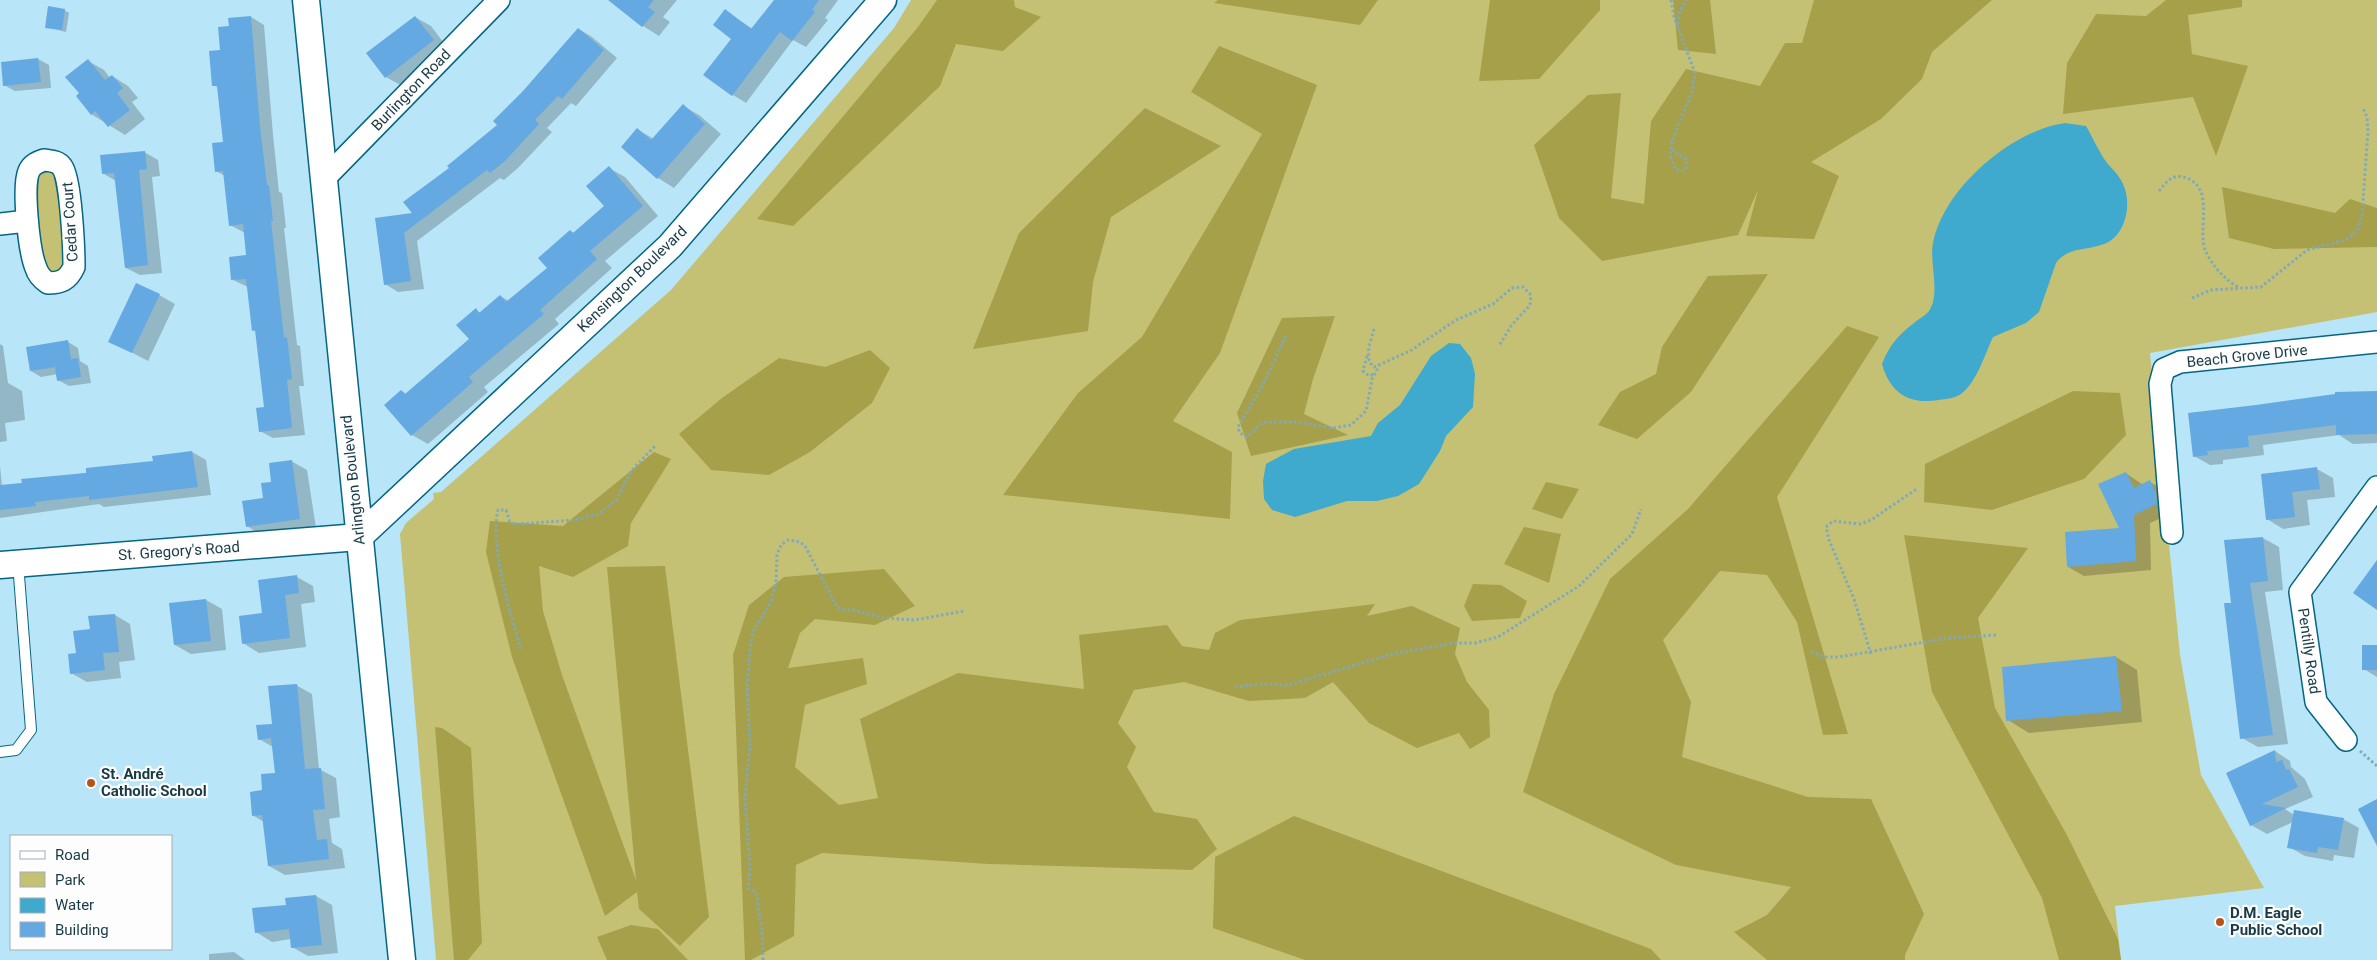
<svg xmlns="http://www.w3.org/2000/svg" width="2377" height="960" font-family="Roboto,sans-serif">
<rect width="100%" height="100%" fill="#b8e5f7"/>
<g fill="#c5c174">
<polygon points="911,0 2377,0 2377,312 2150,353 2180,655 2201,775 2264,888 2115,906 2121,960 436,960 400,534 406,523 434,499 433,493 441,492 671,290 894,28"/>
<polygon points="47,170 53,171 62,182 65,268 52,275 40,262 35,178 39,173"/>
</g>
<g fill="#a6a04a">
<polygon points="937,0 1014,0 1015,7 1041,17 1003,51 956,44 940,86 793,226 757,219 918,27"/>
<polygon points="1218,0 1378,0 1360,25 1214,3"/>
<polygon points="1490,0 1600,0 1600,10 1539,79 1479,81"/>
<polygon points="1673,0 1710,0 1716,54 1678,50"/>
<polygon points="1814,0 1992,0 1932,52 1922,79 1881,119 1811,162 1839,176 1814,239 1746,236 1758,190 1738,235 1602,261 1559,218 1534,145 1588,95 1621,93 1611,198 1644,204 1651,121 1686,69 1760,86 1785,43 1802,43"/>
<polygon points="2166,0 2242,0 2242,7 2188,15 2192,54 2248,66 2216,156 2193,97 2063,114 2067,63 2096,14 2146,16"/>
<polygon points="1219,46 1317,85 1220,353 1173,421 1232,452 1230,519 1003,495 1078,393 1142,337 1262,134 1191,92"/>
<polygon points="1145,108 1221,146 1111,217 1093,282 1088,331 973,349 1019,233"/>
<polygon points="2222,187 2335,213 2350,199 2377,208 2377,247 2274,249 2229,238"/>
<polygon points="1768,274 1691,392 1637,439 1598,425 1620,392 1656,374 1662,347 1708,276"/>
<polygon points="1335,316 1313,379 1304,414 1348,435 1251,456 1237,413 1282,318"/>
<polygon points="1847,326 1879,337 1777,497 1848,734 1823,735 1797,622 1767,575 1720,571 1663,640 1691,702 1682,757 1808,797 1871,799 1924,914 1905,955 1905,960 1767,960 1734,932 1767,915 1791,887 1676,865 1523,792 1554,694 1610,579 1688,509"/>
<polygon points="870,350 890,368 872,403 810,452 769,475 711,470 679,434 722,398 779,358 825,367"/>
<polygon points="2073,391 2120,393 2126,435 2084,479 1992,510 1924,502 1925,464"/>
<polygon points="654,452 671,459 631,523 628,546 573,577 539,566 543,611 562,675 636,880 607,567 665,566 709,917 680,946 639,909 637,892 605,916 512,657 486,552 490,521 563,526"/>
<polygon points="1546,482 1579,489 1562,519 1532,509"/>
<polygon points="1524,527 1561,534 1549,583 1504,564"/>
<polygon points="1904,535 2028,548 1978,618 1995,708 2067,835 2118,939 2121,960 2059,960 2042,898 1932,692"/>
<polygon points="884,569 915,606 875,625 815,619 800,633 788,668 863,658 867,684 805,705 795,767 839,805 878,798 860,719 958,673 1084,689 1079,635 1167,625 1182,646 1209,650 1215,633 1240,620 1375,604 1367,616 1412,606 1460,628 1455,654 1467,682 1489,710 1490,737 1470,749 1459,733 1417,748 1369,723 1333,682 1305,698 1249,701 1184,682 1134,690 1118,723 1136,747 1127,767 1154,812 1197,819 1217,849 1192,870 989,864 822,853 796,865 794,936 751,960 745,960 733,655 749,605 784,577"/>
<polygon points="1473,584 1501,585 1527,601 1520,618 1472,621 1464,606"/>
<polygon points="435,727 442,728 471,748 482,943 468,960 454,960"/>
<polygon points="1294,816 1651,949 1661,960 1305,960 1213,928 1215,857"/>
<polygon points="631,925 658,929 688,960 607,960 597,937"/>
</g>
<g fill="#3fa9ce">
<path d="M 2065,123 L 2086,126 C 2093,138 2099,152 2107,163 C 2113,170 2119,175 2123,184 C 2133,205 2125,239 2101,245 C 2083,251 2068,247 2056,263 L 2039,312 L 2026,323 L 1993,337 C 1985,354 1977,382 1961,394 C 1955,398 1946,399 1939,400 C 1909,405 1890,393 1882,364 C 1889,346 1898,335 1914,323 C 1918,319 1925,316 1929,311 C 1941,293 1929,263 1933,243 C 1943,189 2012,130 2065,123 Z"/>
<polygon points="1449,343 1460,344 1471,358 1475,374 1473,407 1446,436 1440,451 1419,484 1398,496 1377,501 1347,501 1295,517 1272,510 1264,499 1263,481 1266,464 1294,449 1371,436 1378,423 1400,405 1431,356"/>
</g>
<g fill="#0003">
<polygon points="616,0 677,0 663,17 670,22 659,36 643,26 614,3"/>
<polygon points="782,0 838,0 825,18 828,20 806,47 793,40 746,103 733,95 732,38 725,11 753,29"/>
<polygon points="64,10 69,13 66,32 46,27"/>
<polygon points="251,17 264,25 273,135 279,192 282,193 286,228 284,228 297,345 300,346 304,386 299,386 305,435 273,438 260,431 265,408 256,332 253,330 248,287 233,280 247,256 245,233 230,225 225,176 216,171 224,143 219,88 214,85 221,51 230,27"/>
<polygon points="415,17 431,26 449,50 402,86 386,77"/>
<polygon points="579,29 592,37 617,58 576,106 571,103 547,128 552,132 518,168 504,180 500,178 417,241 424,289 398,292 385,284 376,219 414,214 451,168 498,125"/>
<polygon points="38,59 49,65 51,88 15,91 4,85"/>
<polygon points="88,61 104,70 110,78 112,76 128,86 138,98 132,102 145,119 125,135 91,114 80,94"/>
<polygon points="683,106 699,115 721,134 674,188 658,178 622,147 638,130 654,139"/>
<polygon points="144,152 158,160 160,176 152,177 162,273 140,275 126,268 116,181 104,174"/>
<polygon points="609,168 625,177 658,216 605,261 612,268 555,319 559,324 484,387 488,392 428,444 412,435 402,391 406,394 470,339 476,310 481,313 500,296 509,301 549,268 570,231 574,233 606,206"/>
<polygon points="159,295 175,304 148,361 110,341"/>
<polygon points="68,342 78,348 80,361 88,366 91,383 69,386 58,380 58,374 41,377 31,371"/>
<polygon points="0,344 3,346 8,383 22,391 25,420 5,423 7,441 0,442"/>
<polygon points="2377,392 2377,443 2353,444 2339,435 2263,445 2264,455 2223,460 2223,464 2210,465 2194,456 2190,414"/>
<polygon points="192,452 206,460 211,495 104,507 99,504 0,518 0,466 2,486 155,462"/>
<polygon points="291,461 307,470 316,528 263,536 247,526 273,483"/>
<polygon points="2317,469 2333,478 2335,497 2307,500 2310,525 2283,529 2267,519 2262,475"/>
<polygon points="2126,473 2143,485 2150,482 2166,491 2173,513 2150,523 2151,570 2084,576 2068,567 2121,529"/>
<polygon points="2263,538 2279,547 2283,590 2265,592 2288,744 2258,747 2242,738 2232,604"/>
<polygon points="297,577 313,586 315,602 301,604 306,647 259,653 243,643 263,614"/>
<polygon points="206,600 222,609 226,650 191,654 175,645"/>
<polygon points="115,615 130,624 135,660 119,662 121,678 87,682 71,673 91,630"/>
<polygon points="2377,646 2377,677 2364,669"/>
<polygon points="2116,657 2137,670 2142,722 2029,733 2008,720"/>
<polygon points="296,685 312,694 319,769 336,778 340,817 329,819 332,843 342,849 345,868 285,875 269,866 264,822 254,816 264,791 276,774 273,747 259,739 273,725"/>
<polygon points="2275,751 2290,761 2291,767 2305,779 2313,797 2285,809 2294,815 2343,819 2359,828 2354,858 2334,855 2333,861 2305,856 2289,847 2293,822 2267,834 2251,825"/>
<polygon points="316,896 332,905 338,953 308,956 292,947 291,939 272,942 256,932 288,906"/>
<polygon points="234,952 245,960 209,960 209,954"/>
</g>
<g fill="#65a9e2">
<polygon points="608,0 654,0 648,7 655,12 642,27"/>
<polygon points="774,0 819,0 812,10 815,12 792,41 780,32 732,96 703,75 731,39 713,25 725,9 751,29"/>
<polygon points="48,6 65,9 62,30 45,28"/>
<polygon points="251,16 260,127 267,185 269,185 273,221 271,221 284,338 287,337 292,379 287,380 292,428 259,432 256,408 264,407 255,330 252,331 246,279 231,280 229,257 246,255 243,224 229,226 223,171 215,172 212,143 223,142 217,86 212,86 209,51 220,50 218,27 229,26 228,18"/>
<polygon points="415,16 434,40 385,78 366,53"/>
<polygon points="578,28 604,50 562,99 558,96 535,120 539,124 505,161 490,173 487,170 404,233 411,281 384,285 375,218 412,213 403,202 449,168 447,166 497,125 493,121 523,91"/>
<polygon points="38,58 41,82 3,86 1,62"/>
<polygon points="88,59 105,80 112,75 123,88 117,93 130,110 108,127 95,111 91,115 76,96 79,93 65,77"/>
<polygon points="683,104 705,124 657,179 621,147 637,128 651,140"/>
<polygon points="145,151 147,169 139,170 148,265 125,268 114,173 102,174 100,155"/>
<polygon points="609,166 643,206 590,251 597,259 540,310 544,314 469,377 473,382 411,436 384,405 401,390 405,394 469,339 456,325 476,308 479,313 500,295 506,302 547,268 538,258 570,230 573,233 604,206 586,186"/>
<polygon points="136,283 160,294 132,353 108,342"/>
<polygon points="68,340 71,359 78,358 81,377 57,381 55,367 30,371 26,347"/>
<polygon points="2377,391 2377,434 2336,435 2336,425 2248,436 2249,447 2207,451 2208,455 2193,457 2188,413 2256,405 2335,394 2335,392"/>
<polygon points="192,451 198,487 89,500 89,496 35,502 36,506 0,510 0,485 22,483 21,479 86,473 86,468 153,461 152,456"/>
<polygon points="292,460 300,519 246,527 242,501 263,498 261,483 271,482 269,463"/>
<polygon points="2317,467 2320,489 2292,492 2295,517 2266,520 2261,474"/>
<polygon points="2126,472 2134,488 2150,480 2156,493 2157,504 2134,515 2136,561 2067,567 2065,532 2119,528 2098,484"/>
<polygon points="2263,537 2268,581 2250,583 2273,735 2240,739 2224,603 2231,603 2224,540"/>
<polygon points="2377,560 2377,610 2353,593"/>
<polygon points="297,575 299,593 285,595 290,638 242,644 239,616 262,613 258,580"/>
<polygon points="206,599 211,641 174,645 169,603"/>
<polygon points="115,614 119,652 103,653 105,670 70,674 68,654 76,653 73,631 90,629 88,616"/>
<rect x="2362" y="645" width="15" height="25"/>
<polygon points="2116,656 2122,711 2006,721 2002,667"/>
<polygon points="297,684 305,769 321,768 325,809 313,810 317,840 327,839 329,859 268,866 262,815 252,816 250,792 262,790 261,774 275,773 271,738 258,740 256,725 272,724 268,686"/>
<polygon points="2275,750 2276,762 2282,760 2286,770 2289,769 2298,787 2262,804 2286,808 2250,826 2226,773"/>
<polygon points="2377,799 2377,846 2358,809"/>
<polygon points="2294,810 2344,818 2338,850 2318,847 2317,853 2287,848"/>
<polygon points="316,895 322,945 291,948 289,929 255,933 252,908 286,905 285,898"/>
</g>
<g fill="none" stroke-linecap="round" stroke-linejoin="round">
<defs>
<polyline id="service" points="0,752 16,750 31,730 18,563"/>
<g id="minor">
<path d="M 44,160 C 51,161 58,161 62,167 C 71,178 74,250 74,267 C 68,280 61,283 48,283 C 42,279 38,275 36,268 C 29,252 22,186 29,171 C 32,164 38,162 44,160 Z"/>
<polyline points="323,180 499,0"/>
<polyline points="0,224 27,221"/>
<polyline points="2172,533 2160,384 2164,369 2180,362 2377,342"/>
<polyline points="2346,740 2316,702 2300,592 2377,487"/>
</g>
<g id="tertiary">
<polyline points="306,0 402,960"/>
<polyline points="359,537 670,246 883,0"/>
<polyline points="0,565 359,537"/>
</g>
</defs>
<use href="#service" stroke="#046681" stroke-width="12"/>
<use href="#minor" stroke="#046681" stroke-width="24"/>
<use href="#tertiary" stroke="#046681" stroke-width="29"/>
<g stroke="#80aaba" stroke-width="3" stroke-dasharray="2.5 2.5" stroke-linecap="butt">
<polyline points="1671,0 1674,17 1695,73 1692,92 1672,140 1670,156 1675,169 1680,171 1685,170 1687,165 1686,159 1672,150"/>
<polyline points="1678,24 1679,13 1686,0"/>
<path d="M 2159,191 C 2167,181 2173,173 2187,178 C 2216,190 2196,231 2206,252 C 2213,267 2226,281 2240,288"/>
<polyline points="2192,298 2211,290 2261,287 2307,250 2345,240 2352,235 2358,229 2362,215 2368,131 2367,117 2363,108"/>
<path d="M 1374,329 C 1371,341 1363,358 1374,367 L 1410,351 L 1456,320 L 1493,304 L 1512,288 L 1523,287 L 1531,295 L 1530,305 L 1511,326 L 1499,346"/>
<polyline points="1286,336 1262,386 1240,423 1238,428 1240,433 1247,437 1262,423 1270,422 1295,422 1333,428 1351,425 1366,411 1372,379 1379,366"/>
<polyline points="1367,356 1363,371 1369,376 1374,374"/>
<path d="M 521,649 C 510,613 490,546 498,510 L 506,510 L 510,523 L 518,524 L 575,520 L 599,514 L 616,500 L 631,471 L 655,446"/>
<polyline points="1811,652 1825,657 1839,657 1948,638 1996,635"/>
<polyline points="1871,654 1854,599 1829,540 1826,527 1833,521 1860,524 1871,520 1918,488"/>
<polyline points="1235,687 1261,684 1288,685 1396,653 1455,643 1475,643 1498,637 1579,586 1632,534 1641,509"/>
<polyline points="2360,751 2377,766"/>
<polyline points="763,960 762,931 756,892 748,888 750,868 745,799 750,745 747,684 751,641 754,630 771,602 776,583 777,555 781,545 788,540 800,542 805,546 836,605 842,610 854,610 883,618 915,620 964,611"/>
</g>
<use href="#service" stroke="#fff" stroke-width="10"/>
<use href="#minor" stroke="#fff" stroke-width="21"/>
<use href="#tertiary" stroke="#fff" stroke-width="26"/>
</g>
<g fill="#b6531c" stroke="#fdfdfd" stroke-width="2">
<circle cx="91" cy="783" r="5"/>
<circle cx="2220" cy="922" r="5"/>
</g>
<g text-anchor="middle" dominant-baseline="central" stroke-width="4.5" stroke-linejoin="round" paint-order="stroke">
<g font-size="15" fill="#183a46" stroke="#fdfdfd">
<text transform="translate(411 90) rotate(-46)">Burlington Road</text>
<text transform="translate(70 222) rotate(-94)">Cedar Court</text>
<text transform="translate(632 279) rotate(-44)">Kensington Boulevard</text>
<text transform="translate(2247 356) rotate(-6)">Beach Grove Drive</text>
<text transform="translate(353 480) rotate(-96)">Arlington Boulevard</text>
<text transform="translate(179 551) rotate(-4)">St. Gregory's Road</text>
<text transform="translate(2309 651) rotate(82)">Pentilly Road</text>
</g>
<g font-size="15" font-weight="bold" fill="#183a46" stroke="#fdfdfd" text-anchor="start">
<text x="101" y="774">St. André<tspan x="101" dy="17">Catholic School</tspan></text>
<text x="2230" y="913">D.M. Eagle<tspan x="2230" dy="17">Public School</tspan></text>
</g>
</g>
<rect x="10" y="835" width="162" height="115" fill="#fdfdfd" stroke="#a1afb4"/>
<rect x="20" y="851" width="25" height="8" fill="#ffffff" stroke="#a1afb4"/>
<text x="55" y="860" font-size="15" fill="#183a46">Road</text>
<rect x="20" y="872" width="25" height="15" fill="#c5c174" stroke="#a1afb4"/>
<text x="55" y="885" font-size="15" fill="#183a46">Park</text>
<rect x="20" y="898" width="25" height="15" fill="#3fa9ce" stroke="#a1afb4"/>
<text x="55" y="910" font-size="15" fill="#183a46">Water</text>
<rect x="20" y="922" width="25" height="15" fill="#65a9e2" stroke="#a1afb4"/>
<text x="55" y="935" font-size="15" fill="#183a46">Building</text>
</svg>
